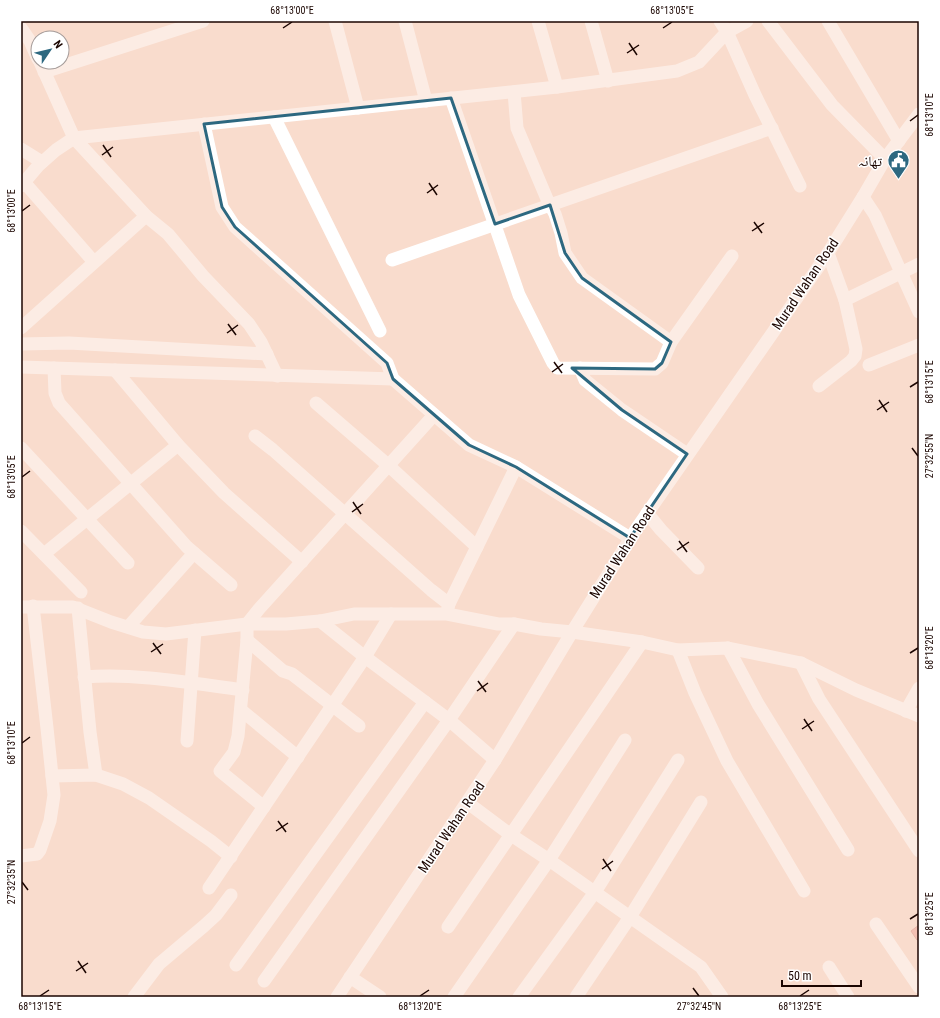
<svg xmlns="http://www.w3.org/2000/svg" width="940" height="1018" font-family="'Roboto Condensed','Noto Naskh Arabic',sans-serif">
<rect width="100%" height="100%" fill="#f9dccd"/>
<polygon fill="#eb9e93" stroke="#d3887d" points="919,925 919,939 917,940 911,931"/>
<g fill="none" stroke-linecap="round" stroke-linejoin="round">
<g stroke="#fff" stroke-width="13">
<polyline points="335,21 358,108"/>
<polyline points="405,21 426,101"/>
<polyline points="538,21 557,87"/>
<polyline points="591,21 608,81"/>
<polyline points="720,21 727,32 755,95 800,186"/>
<polyline points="768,21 832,105 885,159"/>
<polyline points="828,21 899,141"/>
<polyline points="21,28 30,41 38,59"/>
<polyline points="40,62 74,138 146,216 168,234 203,276 249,324 261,342 277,376"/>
<polyline points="44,72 203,21"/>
<polyline points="514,92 517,128 547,199 555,214 561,233 565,253 582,278 671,342"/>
<polyline points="451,98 519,295 553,363 557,368 655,369 662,363 671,342 732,256"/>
<polyline points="274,117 380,331"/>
<polyline points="204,124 222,207 235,227 387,363 393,379 469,445 516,467 630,538"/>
<polyline points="21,149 42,162"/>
<polyline points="24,182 94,262"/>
<polyline points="21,186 38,166 56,150 74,138 557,87 677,71 699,62 727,32 747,21"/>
<polyline points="863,197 875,215 919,312"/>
<polyline points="392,260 772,128"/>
<polyline points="845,300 919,264"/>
<polyline points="21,328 146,216"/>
<polyline points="21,344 69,343 267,354"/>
<polyline points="869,365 919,345"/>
<polyline points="21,367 393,379"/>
<polyline points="54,368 55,393 59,403 187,547 231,585"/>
<polyline points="580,368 585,380 622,410 687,454"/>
<polyline points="115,370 178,445 224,493 302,562"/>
<polyline points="819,386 851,361 855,356 856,349 845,300 828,253"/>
<polyline points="316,403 389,466 477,547"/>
<polyline points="255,436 273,450 431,590 449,604"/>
<polyline points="21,448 128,563"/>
<polyline points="647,513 661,530 698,568"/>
<polyline points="21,531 81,592"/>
<polyline points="44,554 178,445"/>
<polyline points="21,607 73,607 111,622 143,632 166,634 247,624 286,624 320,621 354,614 447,614 498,624 514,624 541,629 572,632 642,642 678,650 728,648 801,663 856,690 919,716"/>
<polyline points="78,608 90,732 96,775"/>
<polyline points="447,612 449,604 516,467"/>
<polyline points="320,621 365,657 449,720 495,760"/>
<polyline points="128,627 194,553"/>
<polyline points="247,640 283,671 292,674 359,726"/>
<polyline points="728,648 758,704 848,850"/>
<polyline points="678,650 695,693 727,761 804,891"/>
<polyline points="801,663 819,699 919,851"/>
<path d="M 84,677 C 138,673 190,683 243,690"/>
<polyline points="241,710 298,757"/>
<polyline points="906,711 919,688"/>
<polyline points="187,741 195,630"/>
<polyline points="52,776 96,775 123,784 149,798 211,841 231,857"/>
<polyline points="468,803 511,835 549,860 701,967 722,997"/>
<polyline points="264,807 220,771 234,752 238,736 247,640 247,624 259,609 434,415"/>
<polyline points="21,856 37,854 40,850 50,821 54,795 47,728 33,606"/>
<polyline points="209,888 365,657 391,614"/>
<polyline points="876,924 919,987"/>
<polyline points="448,927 642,642"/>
<polyline points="236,965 425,702"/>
<polyline points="829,967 848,997"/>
<polyline points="350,977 380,997"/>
<polyline points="264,981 449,720 514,624"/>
<polyline points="134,997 159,964 204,926 216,915 231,895"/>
<polyline points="337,997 495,760 572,632 637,528 828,253 863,197 885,159 919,114"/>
<polyline points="454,997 549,860 625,740"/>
<polyline points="519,997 595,892 678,760"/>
<polyline points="576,997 630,917 701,802"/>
</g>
</g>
<path d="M0 0H940V1018H0ZM 451,98 L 495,224 L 550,205 L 565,253 L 582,278 L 671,342 L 662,363 L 655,369 L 572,368 L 622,410 L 687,454 L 630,538 L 516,467 L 469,445 L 393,379 L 387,363 L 235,227 L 222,207 L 204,124 Z" fill="#f9dccd" fill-opacity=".55" fill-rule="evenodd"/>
<path fill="none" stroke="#2d6880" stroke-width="3" stroke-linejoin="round" d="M 451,98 L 495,224 L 550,205 L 565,253 L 582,278 L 671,342 L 662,363 L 655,369 L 572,368 L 622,410 L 687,454 L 630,538 L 516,467 L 469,445 L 393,379 L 387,363 L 235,227 L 222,207 L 204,124 Z"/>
<path fill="none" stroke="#1b0500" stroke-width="1.5" d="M 283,28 L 292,22M 663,28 L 672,22M 629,43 L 637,55M 627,53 L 639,45M 910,121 L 918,115M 103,145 L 111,157M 102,155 L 113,147M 429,183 L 437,195M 427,193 L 438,185M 22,211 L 30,205M 754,222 L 762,233M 752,231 L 764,223M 228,324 L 236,335M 227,333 L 238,325M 554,362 L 562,373M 552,372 L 563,364M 910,387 L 918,382M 879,400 L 887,412M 877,410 L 889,402M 912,448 L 918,456M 22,477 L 30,471M 353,502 L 361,514M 352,512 L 363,504M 679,541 L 687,552M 677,550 L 689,542M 153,643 L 161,654M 151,652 L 163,644M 910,653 L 918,648M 478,681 L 486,692M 477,691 L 488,683M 804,719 L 812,731M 802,729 L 814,721M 22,743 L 30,737M 278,821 L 286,832M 276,831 L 288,823M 603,859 L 611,871M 602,869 L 613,861M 22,882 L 28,890M 910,919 L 918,914M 78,961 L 86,973M 76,971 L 88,963M 693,988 L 699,996M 40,996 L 49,990M 420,996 L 429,990M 800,996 L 809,990"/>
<defs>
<symbol id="civic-pin" viewBox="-11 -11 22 30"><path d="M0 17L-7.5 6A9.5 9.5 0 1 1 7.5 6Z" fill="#2d6880" stroke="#fff"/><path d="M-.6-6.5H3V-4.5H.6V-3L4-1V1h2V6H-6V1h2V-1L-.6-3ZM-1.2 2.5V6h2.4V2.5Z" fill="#fff"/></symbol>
</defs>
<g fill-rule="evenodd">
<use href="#civic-pin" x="886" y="148" width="25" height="34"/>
</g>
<g text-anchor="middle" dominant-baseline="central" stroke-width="3" stroke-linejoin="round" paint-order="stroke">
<g font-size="14" fill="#1b0500" stroke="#fff" text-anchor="end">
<text x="882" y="161">تھانہ</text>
</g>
<g font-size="14" fill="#1b0500" stroke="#fff">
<text transform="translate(805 284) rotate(-56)">Murad Wahan Road</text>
<text transform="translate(622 552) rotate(-57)">Murad Wahan Road</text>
<text transform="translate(451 827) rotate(-56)">Murad Wahan Road</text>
</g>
</g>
<rect width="940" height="1018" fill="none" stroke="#ffffff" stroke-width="44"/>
<g transform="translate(50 50) rotate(55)"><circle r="19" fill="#ffffff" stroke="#a49b99"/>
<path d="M0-3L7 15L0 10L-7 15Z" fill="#2d6880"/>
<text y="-6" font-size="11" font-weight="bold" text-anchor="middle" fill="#1b0500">N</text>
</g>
<path d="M782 980v6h79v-6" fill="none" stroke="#1b0500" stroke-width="2"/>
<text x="788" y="980" font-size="12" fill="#1b0500" stroke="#ffffff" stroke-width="3" paint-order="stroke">50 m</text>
<rect x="22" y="22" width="896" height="974" fill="none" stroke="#1b0500" stroke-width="1.5"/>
<g font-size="10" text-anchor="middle" fill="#1b0500">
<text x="292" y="14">68°13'00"E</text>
<text x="672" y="14">68°13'05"E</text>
<text transform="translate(929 115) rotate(-90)" y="4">68°13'10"E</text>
<text transform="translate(11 211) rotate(-90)" y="4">68°13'00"E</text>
<text transform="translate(929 382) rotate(-90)" y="4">68°13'15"E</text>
<text transform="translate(929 456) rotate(-90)" y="4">27°32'55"N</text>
<text transform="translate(11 477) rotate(-90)" y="4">68°13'05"E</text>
<text transform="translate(929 648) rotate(-90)" y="4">68°13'20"E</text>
<text transform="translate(11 743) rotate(-90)" y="4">68°13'10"E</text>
<text transform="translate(11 882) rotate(-90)" y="4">27°32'35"N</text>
<text transform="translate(929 914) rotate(-90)" y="4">68°13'25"E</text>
<text x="40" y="1010">68°13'15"E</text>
<text x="420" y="1010">68°13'20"E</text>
<text x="699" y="1010">27°32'45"N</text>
<text x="800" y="1010">68°13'25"E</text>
</g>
</svg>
